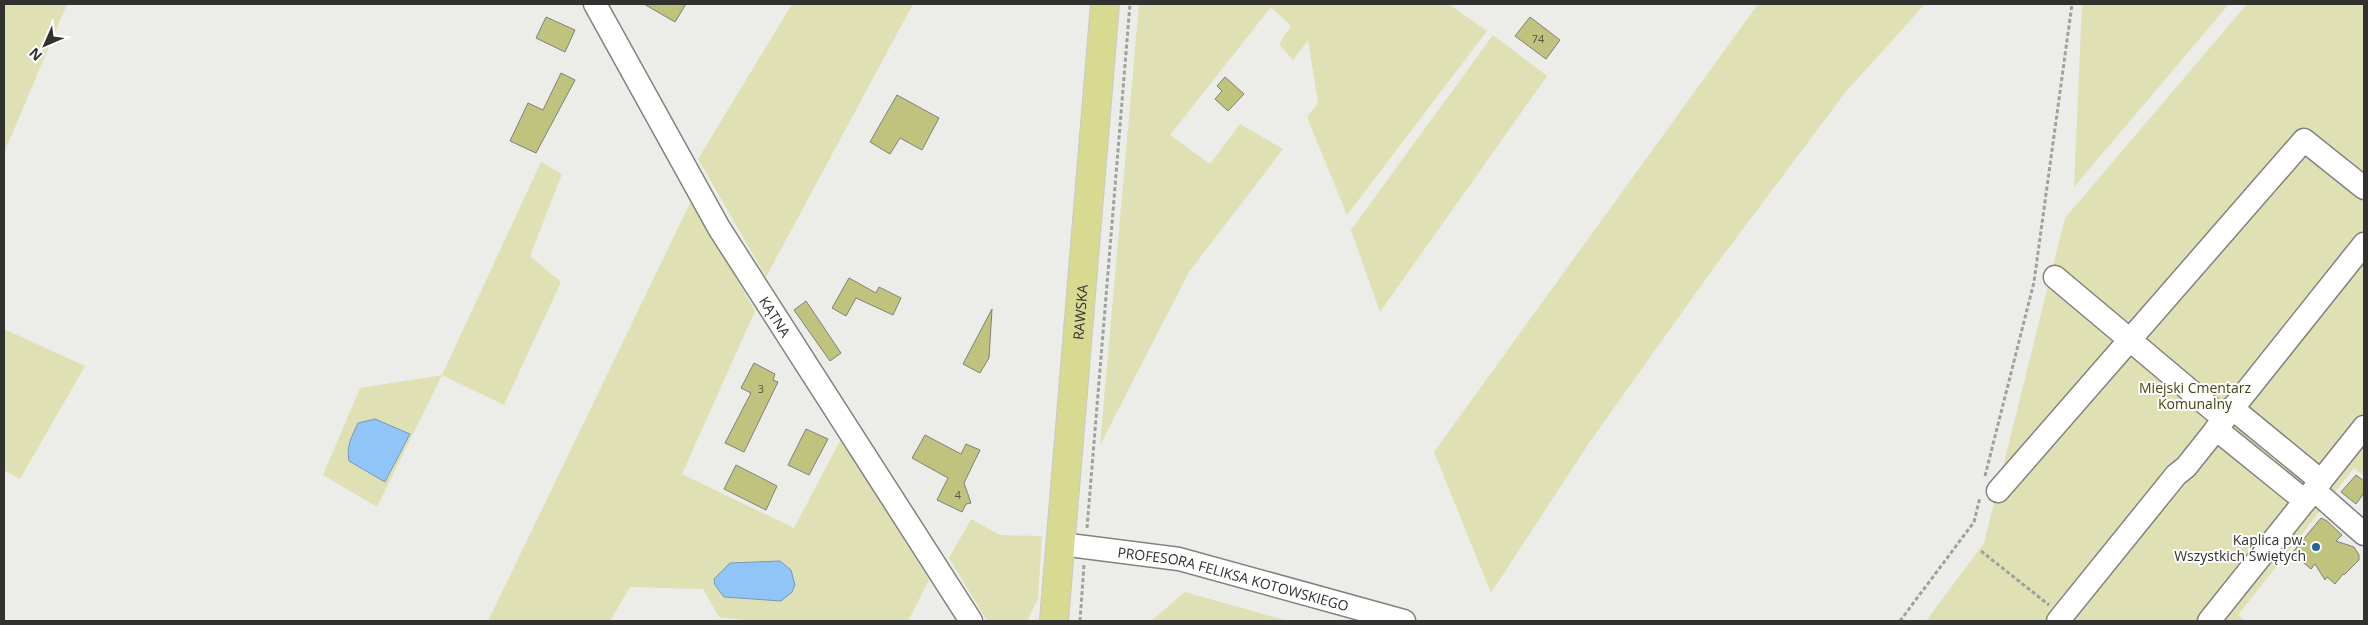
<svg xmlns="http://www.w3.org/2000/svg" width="2368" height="625" font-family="'Open Sans',sans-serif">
<rect width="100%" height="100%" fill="#ecece9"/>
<g fill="#dfe1b4">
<polygon points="4,4 67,4 4,153"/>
<polygon points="792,4 913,4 766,277 698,159"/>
<polygon points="1139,4 1449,4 1487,31 1347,215 1307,117 1318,103 1308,40 1293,60 1279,44 1291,26 1271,7 1170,135 1210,164 1240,124 1283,149 1189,272 1100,445"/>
<polygon points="1758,4 1925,4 1844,94 1710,273 1589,443 1491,593 1434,452"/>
<polygon points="2082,4 2229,4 2074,187"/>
<polygon points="2247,4 2364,4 2364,476 2354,468 2238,615 2245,621 1926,621 1984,543 2065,218"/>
<polygon points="1493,35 1547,76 1380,312 1351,230"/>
<polygon points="541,162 562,174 530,256 561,282 504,405 442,375 377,507 323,475 360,388 442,375"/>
<polygon points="692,199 755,311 682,474 794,528 841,439 929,580 908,621 753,621 719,617 703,589 630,587 610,621 488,621"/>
<polygon points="4,329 85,366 20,479 4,470"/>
<polygon points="971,519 1000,535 1042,536 1038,599 1027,621 987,621 949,558"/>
<polygon points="1185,592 1288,621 1151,621"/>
</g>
<g fill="#92c5f7" stroke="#7599bb">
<path d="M 375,419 L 410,434 L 385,482 L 349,461 C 346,446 352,436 358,423 Z"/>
<polygon points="780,561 791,570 795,585 792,592 781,601 724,597 715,585 714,579 730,563"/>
</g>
<g fill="#c0c37e" stroke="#80807d">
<polygon points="644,4 686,4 675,22"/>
<polygon points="546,17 575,30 565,52 536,38"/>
<polygon points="1530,17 1560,40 1546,59 1515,36"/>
<polygon points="561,73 575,80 536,153 510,141 528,103 543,110"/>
<polygon points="1225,77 1244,94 1228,111 1215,99 1222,91 1217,86"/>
<polygon points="897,95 939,118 922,150 900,138 890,154 870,142"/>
<polygon points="849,278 876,293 879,287 901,298 893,315 856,298 846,316 832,308"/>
<polygon points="806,301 841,353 830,361 794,310"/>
<polygon points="992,309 989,358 980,373 963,364"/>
<polygon points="754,363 775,374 773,380 778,382 744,452 725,443 751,393 741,388"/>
<polygon points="806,429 828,439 809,475 788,465"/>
<polygon points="925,435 961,454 966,444 980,450 964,483 971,503 966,504 962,512 937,500 948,478 912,458"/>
<polygon points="736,465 777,486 766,510 724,489"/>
<polygon points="2356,475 2364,481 2364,493 2356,504 2341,492"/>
<polygon points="2321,518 2327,521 2342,535 2336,541 2354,547 2359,555 2359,560 2344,575 2343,574 2335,584 2327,577 2325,580 2315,564 2311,569 2292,553"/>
</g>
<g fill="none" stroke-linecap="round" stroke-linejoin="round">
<defs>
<g id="minor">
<path id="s1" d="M 595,4 L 719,228 L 971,621"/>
<polyline points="2055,277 2224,419"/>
<polyline points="2232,408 2321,481"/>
<polyline points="2216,429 2305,501"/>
<polyline points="2314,490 2364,534"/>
<polyline points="1998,491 2304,140 2364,188"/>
<path id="s2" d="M 1061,544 L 1179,559 L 1404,621"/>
<polyline points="2058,621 2176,475 2186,467 2364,244"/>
<polyline points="2209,621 2364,427"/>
</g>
<g id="major">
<path id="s3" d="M 1054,621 L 1105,4"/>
</g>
</defs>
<use href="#minor" stroke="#82827f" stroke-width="25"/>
<use href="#major" stroke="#c9c9c9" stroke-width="30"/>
<g stroke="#a0a09e" stroke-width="3" stroke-dasharray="4 2.5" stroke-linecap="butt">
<polyline points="1985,476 2034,282 2072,4"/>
<polyline points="1087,528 1130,4"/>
<polyline points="1981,551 2049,605"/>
<polyline points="1080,621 1084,565"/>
<polyline points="1900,621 1974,522 1980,497"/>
</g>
<use href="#minor" stroke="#fff" stroke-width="22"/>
<use href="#major" stroke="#d9da92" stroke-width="28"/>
</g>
<circle fill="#25639a" stroke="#fffffe" stroke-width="2" cx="2316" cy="547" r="5"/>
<g text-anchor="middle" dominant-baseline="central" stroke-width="4" stroke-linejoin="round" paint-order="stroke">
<g font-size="11" fill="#555644">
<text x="1538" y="38">74</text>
<text x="761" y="388">3</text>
<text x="958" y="494">4</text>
</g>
<g font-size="14" fill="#313130" stroke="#fffffe">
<text stroke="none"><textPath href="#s3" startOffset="310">RAWSKA</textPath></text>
<text stroke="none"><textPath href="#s1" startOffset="361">KĄTNA</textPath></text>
<text stroke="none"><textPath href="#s2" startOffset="176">PROFESORA FELIKSA KOTOWSKIEGO</textPath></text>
</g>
<g font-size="14" fill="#43440f" stroke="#fffffe">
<text x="2195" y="387">Miejski Cmentarz<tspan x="2195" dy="16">Komunalny</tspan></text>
</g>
<g font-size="14" fill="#313130" stroke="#fffffe" text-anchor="end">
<text x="2306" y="539">Kaplica pw.<tspan x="2306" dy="16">Wszystkich Świętych</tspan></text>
</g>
</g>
<rect width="2368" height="625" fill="none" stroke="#313130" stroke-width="10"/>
<g transform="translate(45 45) rotate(225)" stroke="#fffffe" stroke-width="4" paint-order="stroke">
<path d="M0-4L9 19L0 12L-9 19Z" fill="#313130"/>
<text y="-8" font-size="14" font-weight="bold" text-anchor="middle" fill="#313130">N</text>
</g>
</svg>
